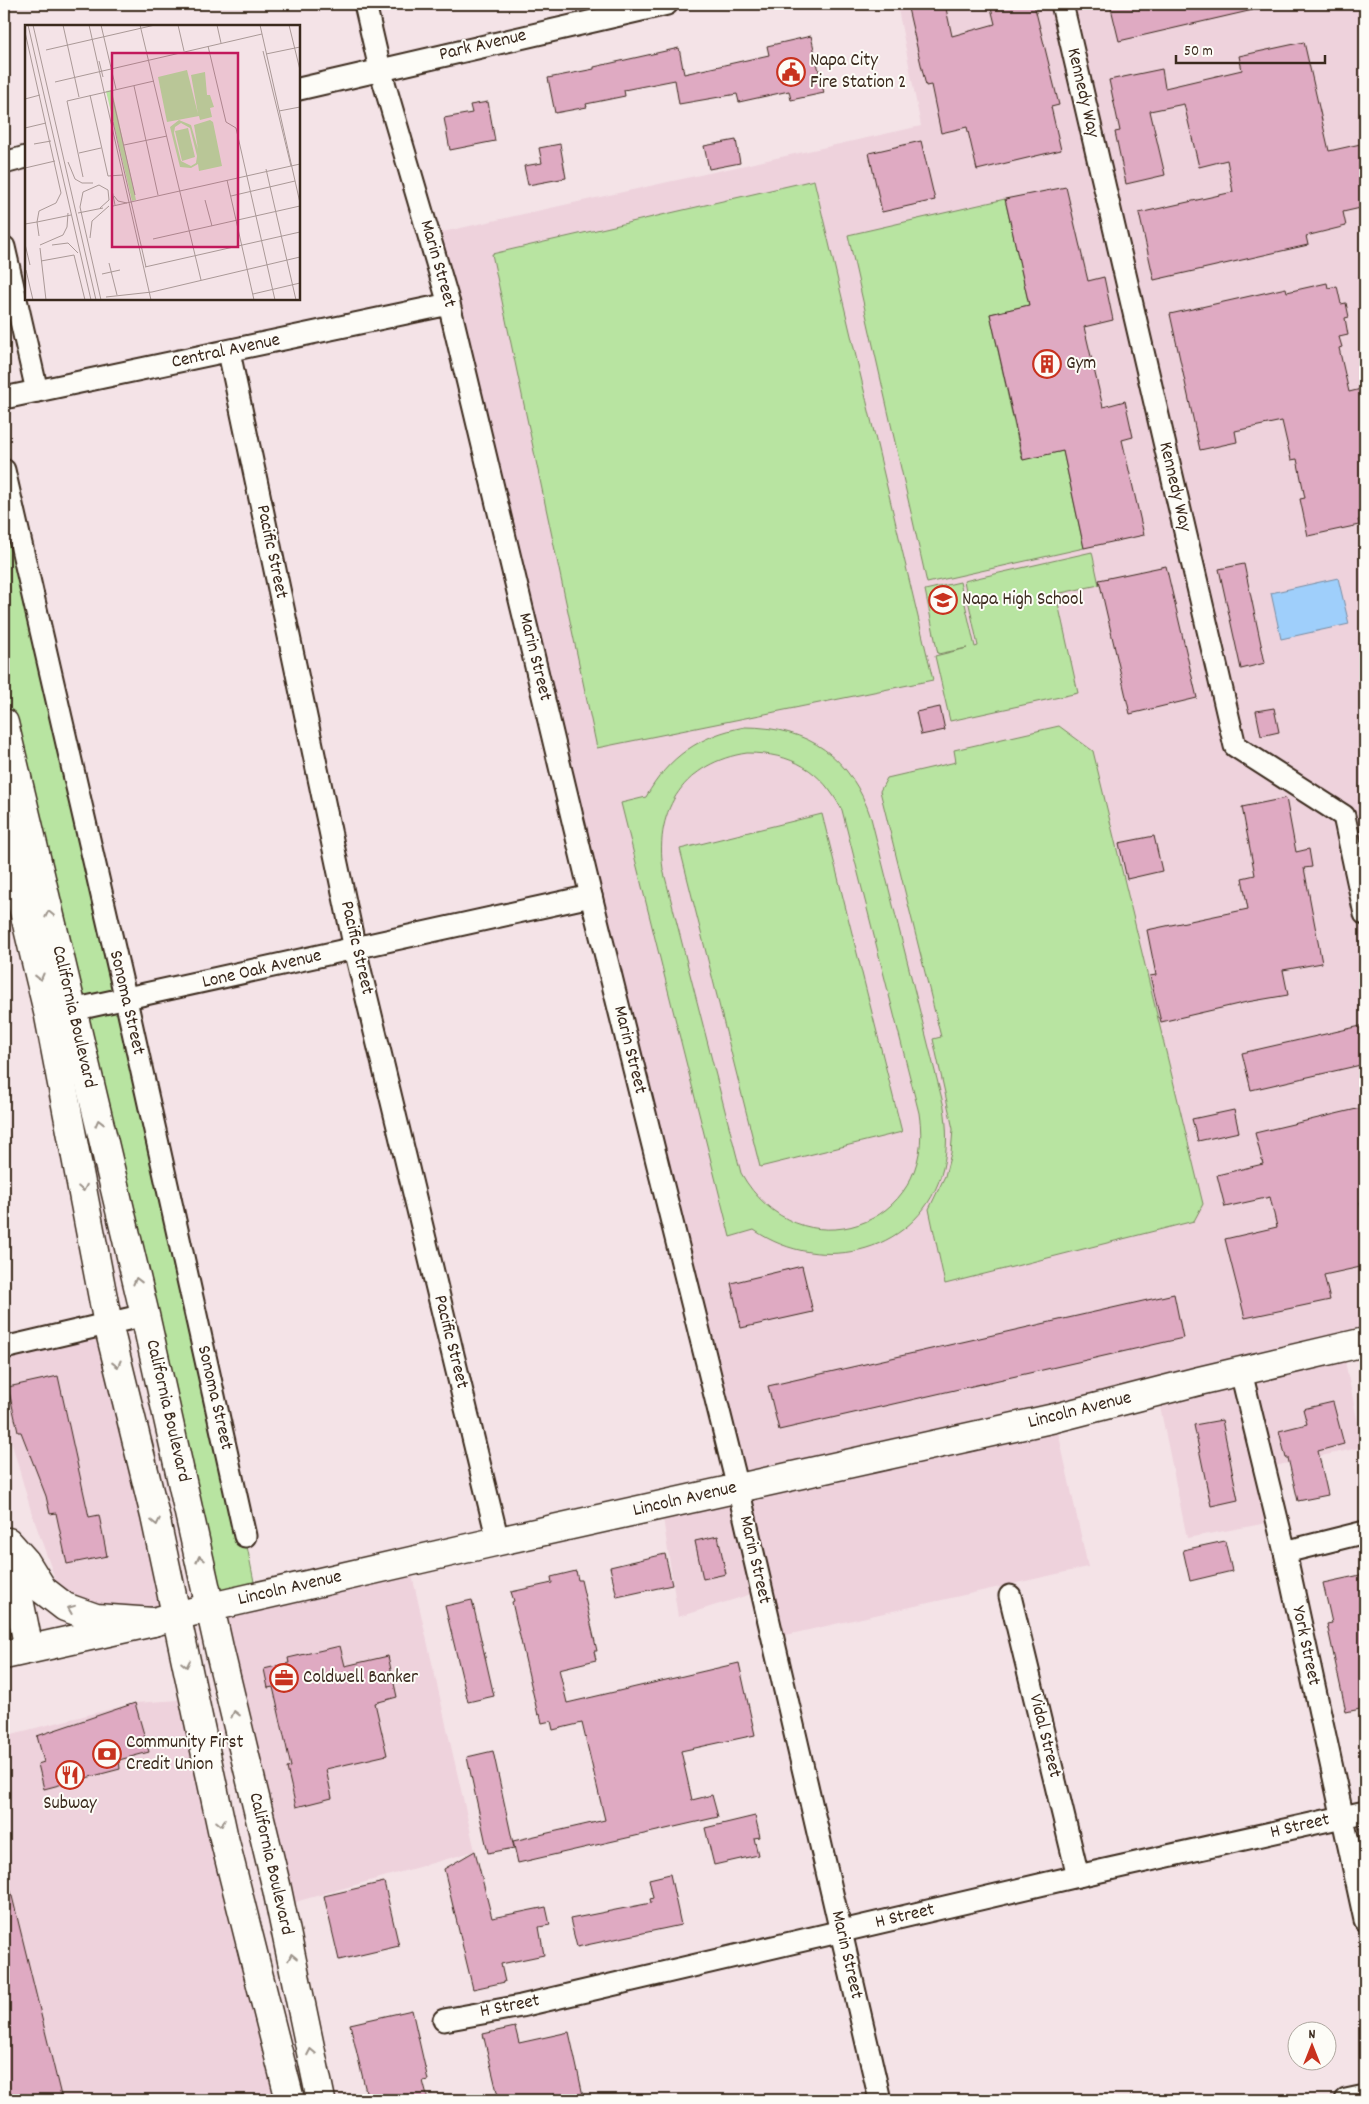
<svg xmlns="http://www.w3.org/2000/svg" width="1369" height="2104" font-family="Dekko,sans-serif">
<rect width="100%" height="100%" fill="#f4e3e7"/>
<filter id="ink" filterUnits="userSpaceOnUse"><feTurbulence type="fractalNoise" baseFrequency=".02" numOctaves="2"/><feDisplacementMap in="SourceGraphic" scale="10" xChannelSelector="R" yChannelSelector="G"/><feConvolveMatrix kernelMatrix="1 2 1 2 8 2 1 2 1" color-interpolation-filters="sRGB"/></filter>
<g filter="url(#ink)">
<g fill="#eed2dc">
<polygon points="897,4 1365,4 1365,1342 1342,1347 1363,1447 1265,1468 1278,1521 1187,1538 1157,1392 1055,1418 1088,1567 773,1638 761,1591 678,1617 661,1505 737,1488 429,235 921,126"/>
<polygon points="108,1324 177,1616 65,1607 31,1511 4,1416 4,1348"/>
<polygon points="409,1562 475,1851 281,1906 211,1607"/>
<polygon points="194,1699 290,2100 4,2100 4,1736 135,1703"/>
</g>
<g fill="#b8e4a1" stroke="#7a8760" fill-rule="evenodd">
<polygon points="814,180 933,680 597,748 492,254"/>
<polygon points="1005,199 1029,305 990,314 1022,459 1063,451 1084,548 927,583 848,235"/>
<polygon points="4,470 245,1536 257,1597 211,1607 4,723"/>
<polygon points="1092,552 1099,585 1056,594 1078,693 950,721 935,656 967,648 938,654 925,590 960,582 975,647 978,646 964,581"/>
<polygon points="1059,726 1093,751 1203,1204 1194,1221 945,1284 929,1209 945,1176 951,1153 953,1129 933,1039 941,1037 880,791 887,778 956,762 954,750"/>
<path d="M 745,727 C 809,727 851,757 871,818 L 944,1107 C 947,1128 948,1147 943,1168 C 922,1252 822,1277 754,1230 L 730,1237 L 621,803 L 646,797 C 668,757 700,735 745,727 ZM 747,753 C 792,753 821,770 842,810 L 919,1113 C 938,1228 798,1275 741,1173 L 663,869 C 654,808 686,762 747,753 Z"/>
<polygon points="822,814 902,1132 760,1167 680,849"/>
</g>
<polygon fill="#9fcffb" stroke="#778da3" points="1338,578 1349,624 1281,639 1271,593"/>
<g fill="#dfaac2" stroke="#3b2a1e">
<polygon points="907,4 945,4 952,36 995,24 990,4 1034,4 1059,105 1051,107 1061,150 977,170 967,127 941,133 931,85 926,86"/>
<polygon points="1110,4 1252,4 1253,10 1119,41"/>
<polygon points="811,36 824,93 791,100 789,91 739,102 737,94 679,104 675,80 624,90 625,96 586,104 587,107 555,113 548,78 594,69 594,67 679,48 684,74 769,55 767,46"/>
<polygon points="1304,42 1329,151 1365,143 1365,207 1343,212 1346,226 1306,236 1308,245 1154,280 1139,213 1233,192 1227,160 1199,167 1184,104 1150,111 1165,175 1126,184 1115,132 1120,131 1109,80 1162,69 1165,88 1242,70 1239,56"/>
<polygon points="488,102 495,141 450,150 444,118 472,113 470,105"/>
<polygon points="736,140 740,163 709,169 704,146"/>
<polygon points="921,141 935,200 882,212 869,153"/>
<polygon points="560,144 566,178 528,185 524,166 542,163 539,148"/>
<polygon points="1066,187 1088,281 1104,277 1113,320 1084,327 1103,407 1125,401 1133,437 1122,440 1144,535 1084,548 1063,451 1023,460 990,314 1029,305 1005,199"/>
<polygon points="1327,283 1328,288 1337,286 1341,304 1346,303 1349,317 1345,318 1348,335 1339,337 1342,347 1339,348 1349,392 1365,388 1365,518 1358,520 1359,525 1308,536 1300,499 1305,498 1297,459 1291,460 1282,421 1235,431 1237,442 1200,450 1170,314 1286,288 1287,292"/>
<polygon points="1244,564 1265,663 1241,669 1219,569"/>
<polygon points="1166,566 1197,698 1130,714 1099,580"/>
<polygon points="940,707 945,730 921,735 916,712"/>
<polygon points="1274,708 1279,732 1261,736 1256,711"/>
<polygon points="1286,798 1296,852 1309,849 1312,867 1304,868 1322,963 1283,970 1288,995 1247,1002 1161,1022 1150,976 1156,975 1147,930 1248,909 1242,878 1255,875 1242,807"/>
<polygon points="1154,836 1162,871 1127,879 1119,843"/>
<polygon points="1365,1025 1365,1064 1251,1090 1242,1053"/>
<polygon points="1365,1107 1365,1201 1360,1202 1365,1226 1365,1266 1324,1275 1330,1300 1245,1318 1225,1239 1277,1227 1270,1197 1225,1207 1217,1175 1263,1164 1255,1133"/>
<polygon points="1234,1110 1239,1132 1198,1141 1192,1119"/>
<polygon points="802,1266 813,1312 741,1328 731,1283"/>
<polygon points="1174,1294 1183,1338 779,1430 768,1386"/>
<polygon points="58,1376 89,1517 99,1515 107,1556 67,1564 56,1513 50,1514 46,1496 21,1432 18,1432 8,1387"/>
<polygon points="1333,1402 1344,1444 1318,1451 1328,1495 1298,1501 1288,1458 1286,1458 1279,1431 1307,1424 1303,1409"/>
<polygon points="1222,1420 1238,1500 1211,1506 1194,1425"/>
<polygon points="718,1536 726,1574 703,1579 695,1541"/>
<polygon points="1225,1541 1232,1571 1190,1581 1183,1550"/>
<polygon points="665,1554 672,1585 617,1597 610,1567"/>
<polygon points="576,1571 578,1580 581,1580 597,1651 594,1651 596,1660 559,1669 567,1703 739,1663 755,1735 681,1751 692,1800 712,1795 718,1817 518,1863 513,1841 605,1820 582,1723 553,1730 551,1721 542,1723 540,1714 538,1715 512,1602 514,1601 511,1592 552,1583 551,1577"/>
<polygon points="1365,1574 1365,1708 1346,1712 1327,1624 1332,1623 1323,1583"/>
<polygon points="472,1600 494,1696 468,1702 445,1606"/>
<polygon points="340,1646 345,1666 388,1656 397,1697 375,1703 387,1755 326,1769 332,1798 296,1807 287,1768 291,1767 273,1687 268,1688 264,1669 289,1663 288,1658"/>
<polygon points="135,1703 149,1752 119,1760 120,1769 44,1789 38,1764 44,1762 37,1736"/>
<polygon points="493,1751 514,1848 488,1853 467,1757"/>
<polygon points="755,1816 760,1837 754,1838 758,1855 714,1865 705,1828"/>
<polygon points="475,1851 492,1918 546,1907 550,1925 539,1927 544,1955 501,1964 505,1982 473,1989 444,1869"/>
<polygon points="670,1874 681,1925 577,1947 570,1919 651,1903 650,1899 653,1898 649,1879"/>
<polygon points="384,1882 399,1946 339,1960 324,1896"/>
<polygon points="10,1888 62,2100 4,2100 4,1889"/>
<polygon points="412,2010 428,2080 423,2081 428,2100 368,2100 350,2024"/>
<polygon points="515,2027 519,2043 569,2032 584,2100 499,2100 483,2034"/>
</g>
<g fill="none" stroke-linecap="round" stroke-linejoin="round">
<defs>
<g id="street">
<polyline points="365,4 380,69 449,304 591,896 738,1488 880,2100"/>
<polyline points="1062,4 1235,746 1344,816 1365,914"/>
<polyline points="299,89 667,4"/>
<polyline points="4,163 26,157"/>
<polyline points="4,247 37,391"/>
<polyline points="229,352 355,949 498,1541"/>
<polyline points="4,398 449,304"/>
<polyline points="4,470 126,1000 245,1536"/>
<polyline points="59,1013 591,896"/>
<polyline points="4,1348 145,1315"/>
<polyline points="1241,1372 1285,1552 1365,1920"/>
<polyline points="1285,1552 1365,1532"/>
<polyline points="1010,1596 1078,1876"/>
<polyline points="444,2020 521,2006 1078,1876 1365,1812"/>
<polyline points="1346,2100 1365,2096"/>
</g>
<g id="secondary">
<polyline points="4,723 145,1315 219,1648 277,1889 321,2100"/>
<polyline points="4,828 49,1016 108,1324 155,1516 223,1834 290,2100"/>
<polyline points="4,1655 153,1622 211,1607 490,1543 1055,1418 1199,1381 1365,1342"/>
</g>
<g id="highway">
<polyline points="8,1542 25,1561 43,1590 65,1607 96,1618 153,1622"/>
<polyline points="8,1545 29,1649"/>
</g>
</defs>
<use href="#street" stroke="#3b2a1e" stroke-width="25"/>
<use href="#secondary" stroke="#3b2a1e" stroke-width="31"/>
<use href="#highway" stroke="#3b2a1e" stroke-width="31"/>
<use href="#street" stroke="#fdfcf7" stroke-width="21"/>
<use href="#secondary" stroke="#fdfcf7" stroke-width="28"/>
<use href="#highway" stroke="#fdfcf7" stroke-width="28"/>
</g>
<defs><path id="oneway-chevron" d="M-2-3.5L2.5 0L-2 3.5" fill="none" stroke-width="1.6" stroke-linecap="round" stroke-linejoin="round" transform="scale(1.25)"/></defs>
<g stroke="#9c938a">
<use href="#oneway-chevron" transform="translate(49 914) rotate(-103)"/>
<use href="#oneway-chevron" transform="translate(40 977) rotate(76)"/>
<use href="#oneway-chevron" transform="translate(99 1123) rotate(-104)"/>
<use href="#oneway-chevron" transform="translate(83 1188) rotate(79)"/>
<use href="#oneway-chevron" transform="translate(137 1281) rotate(-104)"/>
<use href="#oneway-chevron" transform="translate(117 1364) rotate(76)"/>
<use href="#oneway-chevron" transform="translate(156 1522) rotate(77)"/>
<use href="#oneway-chevron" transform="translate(200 1559) rotate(-103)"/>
<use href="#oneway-chevron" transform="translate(71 1609) rotate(-158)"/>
<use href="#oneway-chevron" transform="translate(186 1664) rotate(78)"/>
<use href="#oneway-chevron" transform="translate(235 1714) rotate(-104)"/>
<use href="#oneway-chevron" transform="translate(221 1823) rotate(78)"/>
<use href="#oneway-chevron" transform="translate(292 1957) rotate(-102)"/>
<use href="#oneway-chevron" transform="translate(311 2052) rotate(-101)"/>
</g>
</g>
<defs>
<symbol id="civic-ring" viewBox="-11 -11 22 22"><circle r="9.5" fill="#fdfcf7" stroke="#c8321e" stroke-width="1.5"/><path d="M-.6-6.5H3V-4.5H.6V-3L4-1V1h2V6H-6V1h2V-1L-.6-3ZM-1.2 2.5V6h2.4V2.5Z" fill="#c8321e"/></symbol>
<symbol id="building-ring" viewBox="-11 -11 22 22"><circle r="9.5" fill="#fdfcf7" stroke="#c8321e" stroke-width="1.5"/><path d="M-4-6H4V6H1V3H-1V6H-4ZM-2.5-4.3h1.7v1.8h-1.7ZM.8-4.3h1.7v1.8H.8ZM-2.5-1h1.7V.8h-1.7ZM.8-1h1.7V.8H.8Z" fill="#c8321e"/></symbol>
<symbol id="school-ring" viewBox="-11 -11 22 22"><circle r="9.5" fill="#fdfcf7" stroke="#c8321e" stroke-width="1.5"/><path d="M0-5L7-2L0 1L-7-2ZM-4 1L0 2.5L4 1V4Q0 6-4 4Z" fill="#c8321e"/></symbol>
<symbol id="office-ring" viewBox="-11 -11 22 22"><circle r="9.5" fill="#fdfcf7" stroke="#c8321e" stroke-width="1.5"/><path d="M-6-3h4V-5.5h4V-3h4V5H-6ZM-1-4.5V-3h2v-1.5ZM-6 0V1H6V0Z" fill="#c8321e"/></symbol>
<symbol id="bank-ring" viewBox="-11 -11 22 22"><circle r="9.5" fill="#fdfcf7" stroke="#c8321e" stroke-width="1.5"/><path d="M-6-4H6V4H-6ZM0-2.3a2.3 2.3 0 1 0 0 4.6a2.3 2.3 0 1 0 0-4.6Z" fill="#c8321e"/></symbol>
<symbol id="restaurant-ring" viewBox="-11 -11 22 22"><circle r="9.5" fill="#fdfcf7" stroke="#c8321e" stroke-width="1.5"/><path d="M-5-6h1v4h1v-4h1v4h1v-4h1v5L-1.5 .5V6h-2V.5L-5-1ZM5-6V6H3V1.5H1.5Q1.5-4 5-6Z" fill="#c8321e"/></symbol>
</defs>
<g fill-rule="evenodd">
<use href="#civic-ring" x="775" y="56" width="32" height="32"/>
<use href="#building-ring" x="1031" y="348" width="32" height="32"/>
<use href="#school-ring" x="927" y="584" width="32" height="32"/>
<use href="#office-ring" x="268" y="1662" width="32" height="32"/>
<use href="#bank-ring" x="91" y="1738" width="32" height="32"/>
<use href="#restaurant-ring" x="54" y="1759" width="32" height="32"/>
</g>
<g text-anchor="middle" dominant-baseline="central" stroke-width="4" stroke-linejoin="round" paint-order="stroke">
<g font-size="19" fill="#3b2a1e" stroke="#fdfcf7">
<text transform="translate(483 46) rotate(-13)">Park Avenue</text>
<text transform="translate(1082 93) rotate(77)">Kennedy Way</text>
<text transform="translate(437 264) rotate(74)">Marin Street</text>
<text transform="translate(226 352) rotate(-12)">Central Avenue</text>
<text transform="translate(1174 487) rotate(77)">Kennedy Way</text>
<text transform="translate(271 552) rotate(78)">Pacific Street</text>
<text transform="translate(534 657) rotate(76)">Marin Street</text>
<text transform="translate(356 948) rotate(77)">Pacific Street</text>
<text transform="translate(262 970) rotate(-13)">Lone Oak Avenue</text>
<text transform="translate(126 1003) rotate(77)">Sonoma Street</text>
<text transform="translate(73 1017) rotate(77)">California Boulevard</text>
<text transform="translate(629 1050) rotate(76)">Marin Street</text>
<text transform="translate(450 1342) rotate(76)">Pacific Street</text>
<text transform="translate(214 1398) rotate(77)">Sonoma Street</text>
<text transform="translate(167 1411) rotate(77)">California Boulevard</text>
<text transform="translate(1080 1411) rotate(-14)">Lincoln Avenue</text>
<text transform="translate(685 1500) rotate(-13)">Lincoln Avenue</text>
<text transform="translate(754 1560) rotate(77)">Marin Street</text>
<text transform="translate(290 1589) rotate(-13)">Lincoln Avenue</text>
<text transform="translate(1305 1646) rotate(78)">York Street</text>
<text transform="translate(1044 1736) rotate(76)">Vidal Street</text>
<text transform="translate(1300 1827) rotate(-13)">H Street</text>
<text transform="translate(270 1864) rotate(77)">California Boulevard</text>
<text transform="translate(905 1917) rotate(-13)">H Street</text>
<text transform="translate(846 1955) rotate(77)">Marin Street</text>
<text transform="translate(510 2007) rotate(-11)">H Street</text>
</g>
<g font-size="19" fill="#3b2a1e" stroke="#fdfcf7" text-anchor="start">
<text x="810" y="61">Napa City<tspan x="810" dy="22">Fire Station 2</tspan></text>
<text x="1066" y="364">Gym</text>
<text x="962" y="600">Napa High School</text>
<text x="303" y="1678">Coldwell Banker</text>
<text x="126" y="1743">Community First<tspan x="126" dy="22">Credit Union</tspan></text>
<text x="70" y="1804" text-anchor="middle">Subway</text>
</g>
</g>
<g transform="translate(25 25)">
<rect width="275" height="275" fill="#f4e3e7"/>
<path d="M 162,45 L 173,89 L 166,50 L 180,47 L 182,70 L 185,70 L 189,82 L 185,83 L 187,92 L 175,95 L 174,91 L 142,97 L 133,52 ZM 87,65 L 111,175 L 107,176 L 81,66 ZM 154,95 L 166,100 L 173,124 L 169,100 L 185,95 L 188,97 L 197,141 L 174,146 L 173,139 L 166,143 L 155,142 L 145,102 ZM 156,98 L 165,103 L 172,131 L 171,138 L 166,141 L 156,136 L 149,108 L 150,102 ZM 163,103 L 170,132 L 157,136 L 150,106 Z" fill="#b8e4a1" fill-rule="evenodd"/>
<path fill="none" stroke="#aa9997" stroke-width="1" d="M 3,0 L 66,275M 8,0 L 71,275M 38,0 L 54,72M 64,0 L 126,275M 76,0 L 91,64M 115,0 L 176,255M 153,0 L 159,26M 192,0 L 196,18M 235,0 L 275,178M 264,0 L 275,45M 0,7 L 36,168 L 31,178 L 14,186 L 12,197 L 0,199M 183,21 L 201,97 L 211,103 L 250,275M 21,25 L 130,0M 238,26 L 266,141M 241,29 L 275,22M 74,36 L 78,52M 30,57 L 237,9M 109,61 L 133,170M 65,70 L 83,151 L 98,150M 87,70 L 110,170M 0,74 L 15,70M 254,86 L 275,82M 88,97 L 121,242M 0,103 L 21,98M 9,119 L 26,116M 99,120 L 142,111M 54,128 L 76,123M 43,137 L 50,154 L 57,158 L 68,158M 0,143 L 30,136M 241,144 L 271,275M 58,152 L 42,76 L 129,56M 202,155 L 229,275M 87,165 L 90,180M 89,171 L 93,176 L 102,178M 206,171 L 270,156M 180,175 L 187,201M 88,181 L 275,139M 75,183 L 84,175 L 83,165 L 74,160 L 58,167 L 55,182 L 76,275M 53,188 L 78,183M 14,211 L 12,197 L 46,190M 65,213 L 67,196 L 84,181M 128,214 L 275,181M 0,219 L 5,240M 15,220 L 38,210 L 42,202 L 43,188M 27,220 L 43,218 L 53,228M 15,223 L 21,275M 16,236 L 49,230 L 60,275M 84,238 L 92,270M 120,242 L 275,207M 1,245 L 8,275M 77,249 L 95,245M 228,269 L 275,258M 81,272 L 127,267 L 275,232"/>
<path fill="#c2185b" fill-opacity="0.15" stroke="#c2185b" stroke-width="2.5" d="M 87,28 L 213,28 L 213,222 L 87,222 Z"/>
<rect width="275" height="275" fill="none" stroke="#3b2a1e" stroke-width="2.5"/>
</g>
<rect width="1369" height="2104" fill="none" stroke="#fdfcf7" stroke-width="20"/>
<rect x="10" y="10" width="1349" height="2084" fill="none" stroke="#3b2a1e" stroke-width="2" filter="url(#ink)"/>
<g transform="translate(1312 2046)"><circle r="24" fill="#fdfcf7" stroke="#afa8a0"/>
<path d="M0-4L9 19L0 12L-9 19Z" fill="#c8321e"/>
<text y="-8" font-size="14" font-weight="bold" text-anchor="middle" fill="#3b2a1e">N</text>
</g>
<path d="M1176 55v8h149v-8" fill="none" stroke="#3b2a1e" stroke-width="2.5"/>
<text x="1184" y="55" font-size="15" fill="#3b2a1e" stroke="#fdfcf7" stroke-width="4" paint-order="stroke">50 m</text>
</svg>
